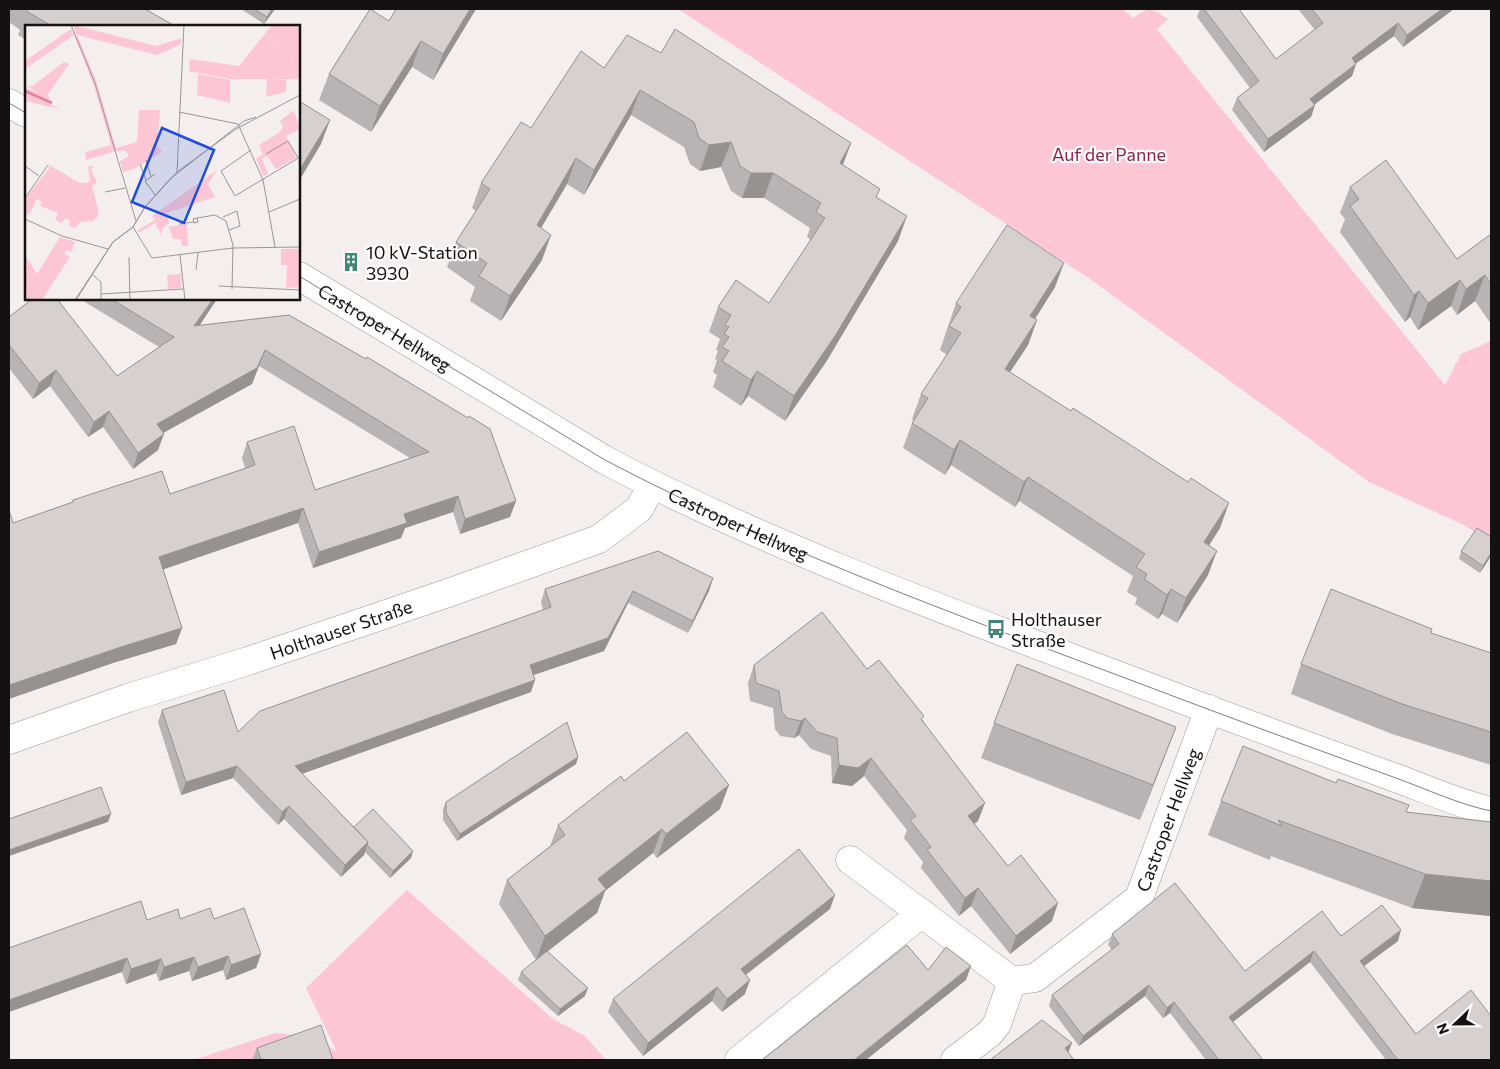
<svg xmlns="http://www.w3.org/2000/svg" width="1500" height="1069" font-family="Commissioner,sans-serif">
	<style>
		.green { fill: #fdc6d4 }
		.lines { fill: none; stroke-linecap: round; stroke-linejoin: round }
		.minor-casing { stroke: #9e9899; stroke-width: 29 }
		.major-casing { stroke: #9e9899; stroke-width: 29 }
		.minor { stroke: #fff; stroke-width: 28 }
		.major { stroke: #fff; stroke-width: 28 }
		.tram { stroke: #807c7d; stroke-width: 1 }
		.wall { fill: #b8b3b4 }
		.shaded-wall { fill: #969292 }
		.building { fill: #d6d0d1; stroke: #969292 }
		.labels { text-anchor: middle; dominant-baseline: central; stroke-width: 4.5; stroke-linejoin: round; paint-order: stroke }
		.park-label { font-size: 18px; fill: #8e214c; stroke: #fffcfd }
		.poi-label { font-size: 18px; fill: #131111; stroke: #fffcfd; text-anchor: start }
		.street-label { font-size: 18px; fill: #131111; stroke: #fffcfd }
		.inset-river { fill: none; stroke: #e285a0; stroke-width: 2.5 }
		.inset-road { fill: none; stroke: #9a9696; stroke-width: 1 }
		.view { fill: #1d4ed8; fill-opacity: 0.15; stroke: #1d4ed8; stroke-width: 2.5 }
		.inset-edge { fill: none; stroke: #131111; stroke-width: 2.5 }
	</style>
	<rect width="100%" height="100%" fill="#f4eeef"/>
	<g class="green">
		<path d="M678 9H1123L1133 18C1152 5 1150 8 1168 19L1157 29 1445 385 1461 354 1491 341V542L1464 525 1369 482 1090 279Z"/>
		<path d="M407 890 553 1019 585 1036 606 1060H193L275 1033 315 1037 337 1052 306 988Z"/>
	</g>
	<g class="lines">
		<g class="minor-casing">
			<g id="minor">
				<path id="s1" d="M9 740 128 698 248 661 448 593 599 539 639 509 652 485"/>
				<path id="s2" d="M850 860 1012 981 1035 978 1139 898 1209 709"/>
				<path d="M739 1060 922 913"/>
				<path d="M955 1060 990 1033 997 1024 1012 981"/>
			</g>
		</g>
		<g class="major-casing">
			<g id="major">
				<path d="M9 103 26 113"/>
				<path id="s3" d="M299 276 605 460C791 558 997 629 1194 704 1261 729 1329 754 1396 778 1426 789 1461 805 1491 811"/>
			</g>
		</g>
		<use href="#minor" class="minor"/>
		<use href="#major" class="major"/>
		<g class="tram">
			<path d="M9 103 26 113"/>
			<path d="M299 276 605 460C791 558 997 629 1194 704 1261 729 1329 754 1396 778 1426 789 1461 805 1491 811"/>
		</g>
	</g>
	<g class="wall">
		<path d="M9 9H145L175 26H26V40L18 35 20 30 9 22Z"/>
		<path d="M241 9H275L264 24Z"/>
		<path d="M396 9H476L433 80 412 67 371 132 319 100 329 74 389 21Z"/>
		<path d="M1200 9H1239L1276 59 1315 30 1298 9H1454L1403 47 1394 36 1356 63 1352 76 1315 104 1311 117 1264 152 1232 110 1237 98 1250 88 1197 17Z"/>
		<path d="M661 53 851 143 843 165 877 198 898 241 826 362 785 421 748 396 741 406 713 387 717 375 713 372 717 360 715 359 718 351 716 350 720 339 709 332 718 307 769 303 811 240 807 237 810 228 764 198H742L731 191 721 167 700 171 690 164 684 147 631 115 584 195 567 184 541 228 542 260 501 321 470 301 475 287 447 267 456 242 476 211 472 208 481 183 531 128 604 68Z"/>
		<path d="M1350 187 1457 259 1491 234V324L1475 301 1457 315 1451 306 1418 330 1410 317 1405 322 1340 232 1345 219 1340 213Z"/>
		<path d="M1055 287 1035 319 1037 320 1028 345 1010 372 1220 528 1209 546 1208 575 1177 623 1162 614 1158 619 1135 604 1137 598 1127 592 1133 576 1019 501 1015 507 951 465 945 475 903 448 912 423 914 420 912 419 921 394 947 355 940 350 956 303Z"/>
		<path d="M80 299H217L200 325 289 315 510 517 460 534 453 512 405 528 401 538 313 568 298 523 163 569 182 628 176 644 116 662 13 523 72 502 73 500 170 494 245 468 242 458 247 442 315 490 410 458 259 366 252 384 163 433 158 450 133 469 103 427 88 437 50 386 33 399 9 368V317L117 376 159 347Z"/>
		<path d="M1461 551 1491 556 1480 573 1459 559Z"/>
		<path d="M713 578 709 591 688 633 628 603 604 651 533 675 531 692 302 774 354 827 411 858 390 878 365 852 364 855 341 877 284 819 278 825 233 778 181 795 158 722 162 710 238 732 543 610 541 602 545 589Z"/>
		<path d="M1431 633 1491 653V765L1475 760 1392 734 1291 694 1301 664Z"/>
		<path d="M754 665 867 669 923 720 978 821 974 824 1052 921 1010 954 971 906 959 916 921 868 923 862 904 838 907 830 864 776 852 786 832 783 831 756 811 749 799 735 794 738 780 736 775 729 773 708 750 701 748 683Z"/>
		<path d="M994 723 1176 727 1140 820 981 758Z"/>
		<path d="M578 757 576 764 457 841 443 820V809L446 802Z"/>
		<path d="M624 781 720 809 657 858 653 853 605 891 597 913 547 952 585 996 558 1016 518 980 521 972 536 960 499 904 507 880 550 846 558 825Z"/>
		<path d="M1221 801 1406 812 1491 822V921H1490V916L1412 908 1271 856 1270 860 1208 835Z"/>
		<path d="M141 901 147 920 214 919 261 954 256 968 226 980 223 970 192 981 189 971 159 981 156 973 126 984 122 972Z"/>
		<path d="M830 909 746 975 745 994 722 1012 712 1001 643 1056 608 1012 613 999Z"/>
		<path d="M1112 934 1245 971 1341 936 1398 941 1364 966 1416 1034 1491 1060H1386L1310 962 1233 1022 1263 1060H1206L1170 1013 1163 1018 1145 996 1079 1046 1049 1006 1052 995 1112 950 1108 945Z"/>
		<path d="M257 1048 333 1060H252Z"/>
	</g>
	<g class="shaded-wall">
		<path d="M272 9H275L264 24 267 17Z"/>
		<path d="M470 9H476L433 80 443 54Z"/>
		<path d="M1442 9H1454L1403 47 1407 35Z"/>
		<path d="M1398 23 1394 36 1347 70 1352 58Z"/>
		<path d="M421 41 412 67 371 132 380 106Z"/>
		<path d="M1356 64 1352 76 1306 111 1310 99Z"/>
		<path d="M640 90 631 115 584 195 594 170Z"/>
		<path d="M1315 105 1311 117 1264 152 1268 139Z"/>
		<path d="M330 120 321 144 299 181V171Z"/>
		<path d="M731 142 721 167 700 171 709 145Z"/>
		<path d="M851 143 841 169 840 163Z"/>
		<path d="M576 158 567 184 528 250 537 225Z"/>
		<path d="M751 173H773L764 198H742Z"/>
		<path d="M907 216 898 241 826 362 785 421 794 396Z"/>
		<path d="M551 235 542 260 501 321 510 296Z"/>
		<path d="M1064 263 1055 287 1021 341 1030 316Z"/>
		<path d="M1485 275 1475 301 1457 315 1466 289Z"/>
		<path d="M1460 280 1451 306 1418 330 1428 303Z"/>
		<path d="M1419 291 1410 317 1405 322 1414 295Z"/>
		<path d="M213 299H217L189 341 194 326Z"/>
		<path d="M1037 320 1028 345 996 393 1005 369Z"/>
		<path d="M265 350 252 384 152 439 157 424Z"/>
		<path d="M56 370 50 386 33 399 39 383Z"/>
		<path d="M757 371 748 396 741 406 751 380Z"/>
		<path d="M109 411 103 427 88 437 94 422Z"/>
		<path d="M164 434 158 450 133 469 138 453Z"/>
		<path d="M960 440 951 465 945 475 954 450Z"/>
		<path d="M1028 477 1019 501 1015 507 1024 482Z"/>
		<path d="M458 496 453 512 405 528 401 538 313 568 319 552 404 514Z"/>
		<path d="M516 501 510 517 460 534 465 519Z"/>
		<path d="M1229 503 1220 528 1194 567 1204 542Z"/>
		<path d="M303 508 298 523 153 573 159 557Z"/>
		<path d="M1217 551 1208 575 1177 623 1186 598Z"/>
		<path d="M1491 553V556L1480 573 1483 566Z"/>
		<path d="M713 578 709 591 688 633 693 621Z"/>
		<path d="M1171 589 1162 614 1158 619 1167 595Z"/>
		<path d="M633 591 628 603 604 651 525 678 530 665Z"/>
		<path d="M182 628 176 644 116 662 9 699V685L121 647Z"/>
		<path d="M535 680 531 692 290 778 295 766Z"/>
		<path d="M805 718 799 735 794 738 801 721Z"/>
		<path d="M1176 727 1163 761 1140 820 1153 785Z"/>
		<path d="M578 757 576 764 457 841 460 834Z"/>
		<path d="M871 758 864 776 852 786 832 783 839 765Z"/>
		<path d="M237 766 233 778 181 795 186 782Z"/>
		<path d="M729 785 720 809 657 858 666 834Z"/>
		<path d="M985 803 978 821 962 833 968 816Z"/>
		<path d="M289 806 284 819 278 825 282 812Z"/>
		<path d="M111 814 108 822 9 856V850Z"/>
		<path d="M662 829 653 853 605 891 597 913 536 960 545 936 598 879Z"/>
		<path d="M368 842 364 855 341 877 345 865Z"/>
		<path d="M413 851 411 858 390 878 393 871Z"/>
		<path d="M1425 874 1491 881V912L1490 916 1412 908Z"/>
		<path d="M978 888 971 906 959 916 965 898Z"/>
		<path d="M835 895 830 909 736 982 741 969Z"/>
		<path d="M1058 903 1052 921 1010 954 1016 936Z"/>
		<path d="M1401 930 1398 941 1356 972 1360 961Z"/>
		<path d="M1314 951 1310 962 1225 1028 1229 1017Z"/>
		<path d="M261 954 256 968 226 980 231 965Z"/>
		<path d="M228 956 223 970 192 981 198 967Z"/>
		<path d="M194 957 189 971 159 981 164 967Z"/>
		<path d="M127 958 122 972 9 1012V1000Z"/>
		<path d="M161 959 156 973 126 984 131 969Z"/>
		<path d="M971 966 966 980 866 1060H854Z"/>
		<path d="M750 980 745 994 722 1012 727 999Z"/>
		<path d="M1149 985 1145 996 1079 1046 1083 1036Z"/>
		<path d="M717 987 712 1001 643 1056 648 1043Z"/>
		<path d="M588 988 585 996 558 1016 560 1009Z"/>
		<path d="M1174 1002 1170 1013 1163 1018 1167 1008Z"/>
		<path d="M1072 1043 1067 1056 1065 1048Z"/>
	</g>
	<g class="building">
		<path d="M28 9H145L175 26H52L26 11Z"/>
		<path d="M254 9H272L267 17Z"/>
		<path d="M370 9 389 21 396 9H470L443 54 421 41 380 106 329 74Z"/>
		<path d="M1204 9H1239L1276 59 1323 23 1312 9H1442L1407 35 1398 23 1352 58 1356 64 1310 99 1315 105 1268 139 1237 98 1259 81Z"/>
		<path d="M675 29 851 143 840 163 880 189 876 197 907 216 835 336 794 396 757 371 751 380 722 361 729 351 722 347 729 337 724 334 729 327 725 325 731 315 718 307 736 280 769 303 825 218 816 212 821 203 773 173H751L740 166 731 142 709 145 699 138 694 122 640 90 594 170 576 158 537 225 551 235 510 296 479 276 487 263 456 242 490 189 481 183 521 122 531 128 581 51 604 68 627 35 661 53Z"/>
		<path d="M299 101 330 120 299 171Z"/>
		<path d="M1386 160 1457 259 1491 234V284L1485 275 1466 289 1460 280 1428 303 1419 291 1414 295 1350 206 1359 199 1350 187Z"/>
		<path d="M1007 225 1064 263 1030 316 1037 320 1005 369 1071 411 1073 408 1188 482 1191 478 1229 503 1204 542 1217 551 1186 598 1171 589 1167 595 1144 579 1147 574 1136 567 1145 554 1028 477 1024 482 960 440 954 450 912 423 928 398 921 394 961 333 949 326 961 307 956 303Z"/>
		<path d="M32 299H57L117 376 174 337 111 299H213L194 326 289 315 366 359 367 357 468 418 469 416 490 429 516 501 465 519 458 496 404 514 407 523 319 552 303 508 159 557 182 628 121 647 9 685V510L13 523 73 502V500L162 471 170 494 255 465 247 442 294 426 315 490 429 452 265 350 257 368 157 424 164 434 138 453 109 411 94 422 56 370 39 383 9 345V317Z"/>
		<path d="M1477 528 1491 537V553L1483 566 1461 551Z"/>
		<path d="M658 551 713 578 693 621 633 591 608 638 530 665 535 680 295 766 368 842 345 865 289 806 282 812 237 766 186 782 162 710 224 690 238 732 260 711 551 607 545 589Z"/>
		<path d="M1331 589 1432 629 1431 633 1491 653V732L1402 704 1301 664Z"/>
		<path d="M822 612 867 669 879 660 924 716 921 719 985 803 968 816 1008 866 1021 855 1058 903 1016 936 978 888 965 898 927 850 931 847 910 820 916 816 871 758 858 768 839 765 837 738 817 732 805 718 801 721 787 718 782 712 779 691 756 683 754 665Z"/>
		<path d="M1017 664 1176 727 1153 785 994 723Z"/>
		<path d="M567 722 578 757 460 834 446 813V802Z"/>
		<path d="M687 732 729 785 666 834 662 829 598 879 606 889 545 936 507 880 565 835 558 825 621 776 624 781Z"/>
		<path d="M1243 746 1336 783 1338 779 1409 805 1406 812 1491 822V881L1425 874 1278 820 1282 826 1221 801Z"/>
		<path d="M101 787 111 814 9 850V819Z"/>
		<path d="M373 809 413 851 393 871 367 845 368 842 354 827Z"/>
		<path d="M799 849 835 895 741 969 750 980 727 999 717 987 648 1043 613 999Z"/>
		<path d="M1175 883 1245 971 1322 911 1341 936 1382 905 1401 930 1360 961 1416 1034 1471 990 1491 1016V1060H1398L1314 951 1229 1017 1263 1060H1219L1174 1002 1167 1008 1149 985 1083 1036 1052 995 1119 944 1112 934Z"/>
		<path d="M141 901 147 920 178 909 180 919 210 908 214 919 244 908 261 954 231 965 228 956 198 967 194 957 164 967 161 959 131 969 127 958 9 1000V948Z"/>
		<path d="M907 945 928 970 946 947 971 966 854 1060H762Z"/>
		<path d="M547 951 588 988 560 1009 521 972Z"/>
		<path d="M1042 1020 1072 1043 1065 1048 1074 1060H990Z"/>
		<path d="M321 1025 333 1060H261L257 1048Z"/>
	</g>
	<defs>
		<g id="building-bare" transform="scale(1.5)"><path d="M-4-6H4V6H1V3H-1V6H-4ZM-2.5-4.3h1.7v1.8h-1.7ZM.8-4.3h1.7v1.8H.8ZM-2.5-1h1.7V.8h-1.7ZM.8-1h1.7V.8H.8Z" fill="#41867b" stroke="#fffcfd" stroke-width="2.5" paint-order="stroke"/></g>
		<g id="bus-bare" transform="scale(1.5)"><path d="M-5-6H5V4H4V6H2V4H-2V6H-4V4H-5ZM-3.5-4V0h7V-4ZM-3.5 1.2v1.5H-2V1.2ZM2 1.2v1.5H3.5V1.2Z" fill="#41867b" stroke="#fffcfd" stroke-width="2.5" paint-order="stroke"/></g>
	</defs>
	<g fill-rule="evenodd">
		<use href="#building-bare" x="351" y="262"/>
		<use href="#bus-bare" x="996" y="629"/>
	</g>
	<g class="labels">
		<g class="park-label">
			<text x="1109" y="154">Auf der Panne</text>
		</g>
		<g class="poi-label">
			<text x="366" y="252">10 kV-Station<tspan x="366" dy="21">3930</tspan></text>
			<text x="1011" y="619">Holthauser<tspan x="1011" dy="21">Straße</tspan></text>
		</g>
		<g class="street-label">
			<text stroke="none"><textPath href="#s3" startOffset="100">Castroper Hellweg</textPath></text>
			<text stroke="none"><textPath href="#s3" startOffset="505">Castroper Hellweg</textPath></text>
			<text stroke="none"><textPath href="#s1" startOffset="350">Holthauser Straße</textPath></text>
			<text stroke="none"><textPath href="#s2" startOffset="440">Castroper Hellweg</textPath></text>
		</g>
	</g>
	<g transform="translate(25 25)">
		<rect width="275" height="275" fill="#f4eeef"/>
		<path d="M49 10 53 12 71 55 91 123 112 117 114 85H135L132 120 137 127 109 144 98 147 95 136 104 131 100 125 88 127 69 61ZM259 15 262 20H269L268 54H205L164 46 165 34 214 41 226 26ZM39 37 44 39 24 68 6 62ZM0 63 18 69 24 77 0 73ZM269 85 275 104 261 111 271 133 251 144 242 131 237 134 243 149 238 151 231 133 238 130 234 120 255 107 258 102 255 96ZM24 140 55 158 65 157 63 142 69 141 66 144 72 158 67 160 74 189 68 196 55 197 50 203 44 201 45 196 40 193 37 198 30 195 33 188 15 181 17 177 12 174 4 190 0 188 1 172 24 144ZM192 145 183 159 190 172 142 188 144 198 137 204 136 210 130 198 114 208 113 205 130 195 127 191ZM162 198 163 221H157L156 214H148L144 202ZM35 212 50 217 46 227 42 225 39 228 45 232 17 275H0V230L12 249ZM256 224H275V262L261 263 262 240H256ZM156 249V263L143 264 142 250Z" fill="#fdc6d4"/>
		<path d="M48 0 131 21 156 13V19L132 30 52 10ZM247 0H275V53L268 54 269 20H262L258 15 226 26ZM46 4 49 10 0 44V36ZM0 60 22 67 27 80 35 84 0 76V73L24 77 18 70Z" fill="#fdc6d4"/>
		<path d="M173 49 205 55V78L172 70ZM242 54 261 55V67L241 72ZM86 120 88 127 61 135 60 127Z" fill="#fdc6d4"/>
		<path class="inset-river" d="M0 66 27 78"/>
		<path class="inset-road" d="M46 0 70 58 111 196M154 87 213 99 238 155 250 222M226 125 196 146 210 171 275 132M241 129 263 116 273 133M121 135 126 152M115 139 121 155M0 141 14 151M152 147 159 0M130 149 120 156 130 170M80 167 100 163M0 173 23 140M244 187 275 174M198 192 212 186 215 201 204 205M172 193 173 197 169 198 168 194 172 193 190 190 201 196 208 220 207 264M0 194 37 211 83 224M154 199 169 197M108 202 127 233 208 223 275 222M155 230 160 275M104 232 105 275M171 245 173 228M68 250 76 257V275M194 261 275 265M76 269 158 264M50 275 88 217 108 202 120 182 145 154 219 96 231 92M51 275 88 217 108 202 120 182 152 147 211 104 275 70"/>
		<path class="view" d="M137 103 189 125 159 198 107 177Z"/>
		<rect width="275" height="275" class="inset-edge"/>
	</g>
	<rect width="1500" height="1069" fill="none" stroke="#131111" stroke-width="20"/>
	<g transform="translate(1455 1024) rotate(248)" stroke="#fffcfd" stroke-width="4" paint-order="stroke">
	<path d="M0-4L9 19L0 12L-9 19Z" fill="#131111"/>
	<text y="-8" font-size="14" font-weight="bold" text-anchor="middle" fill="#131111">N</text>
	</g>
</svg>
